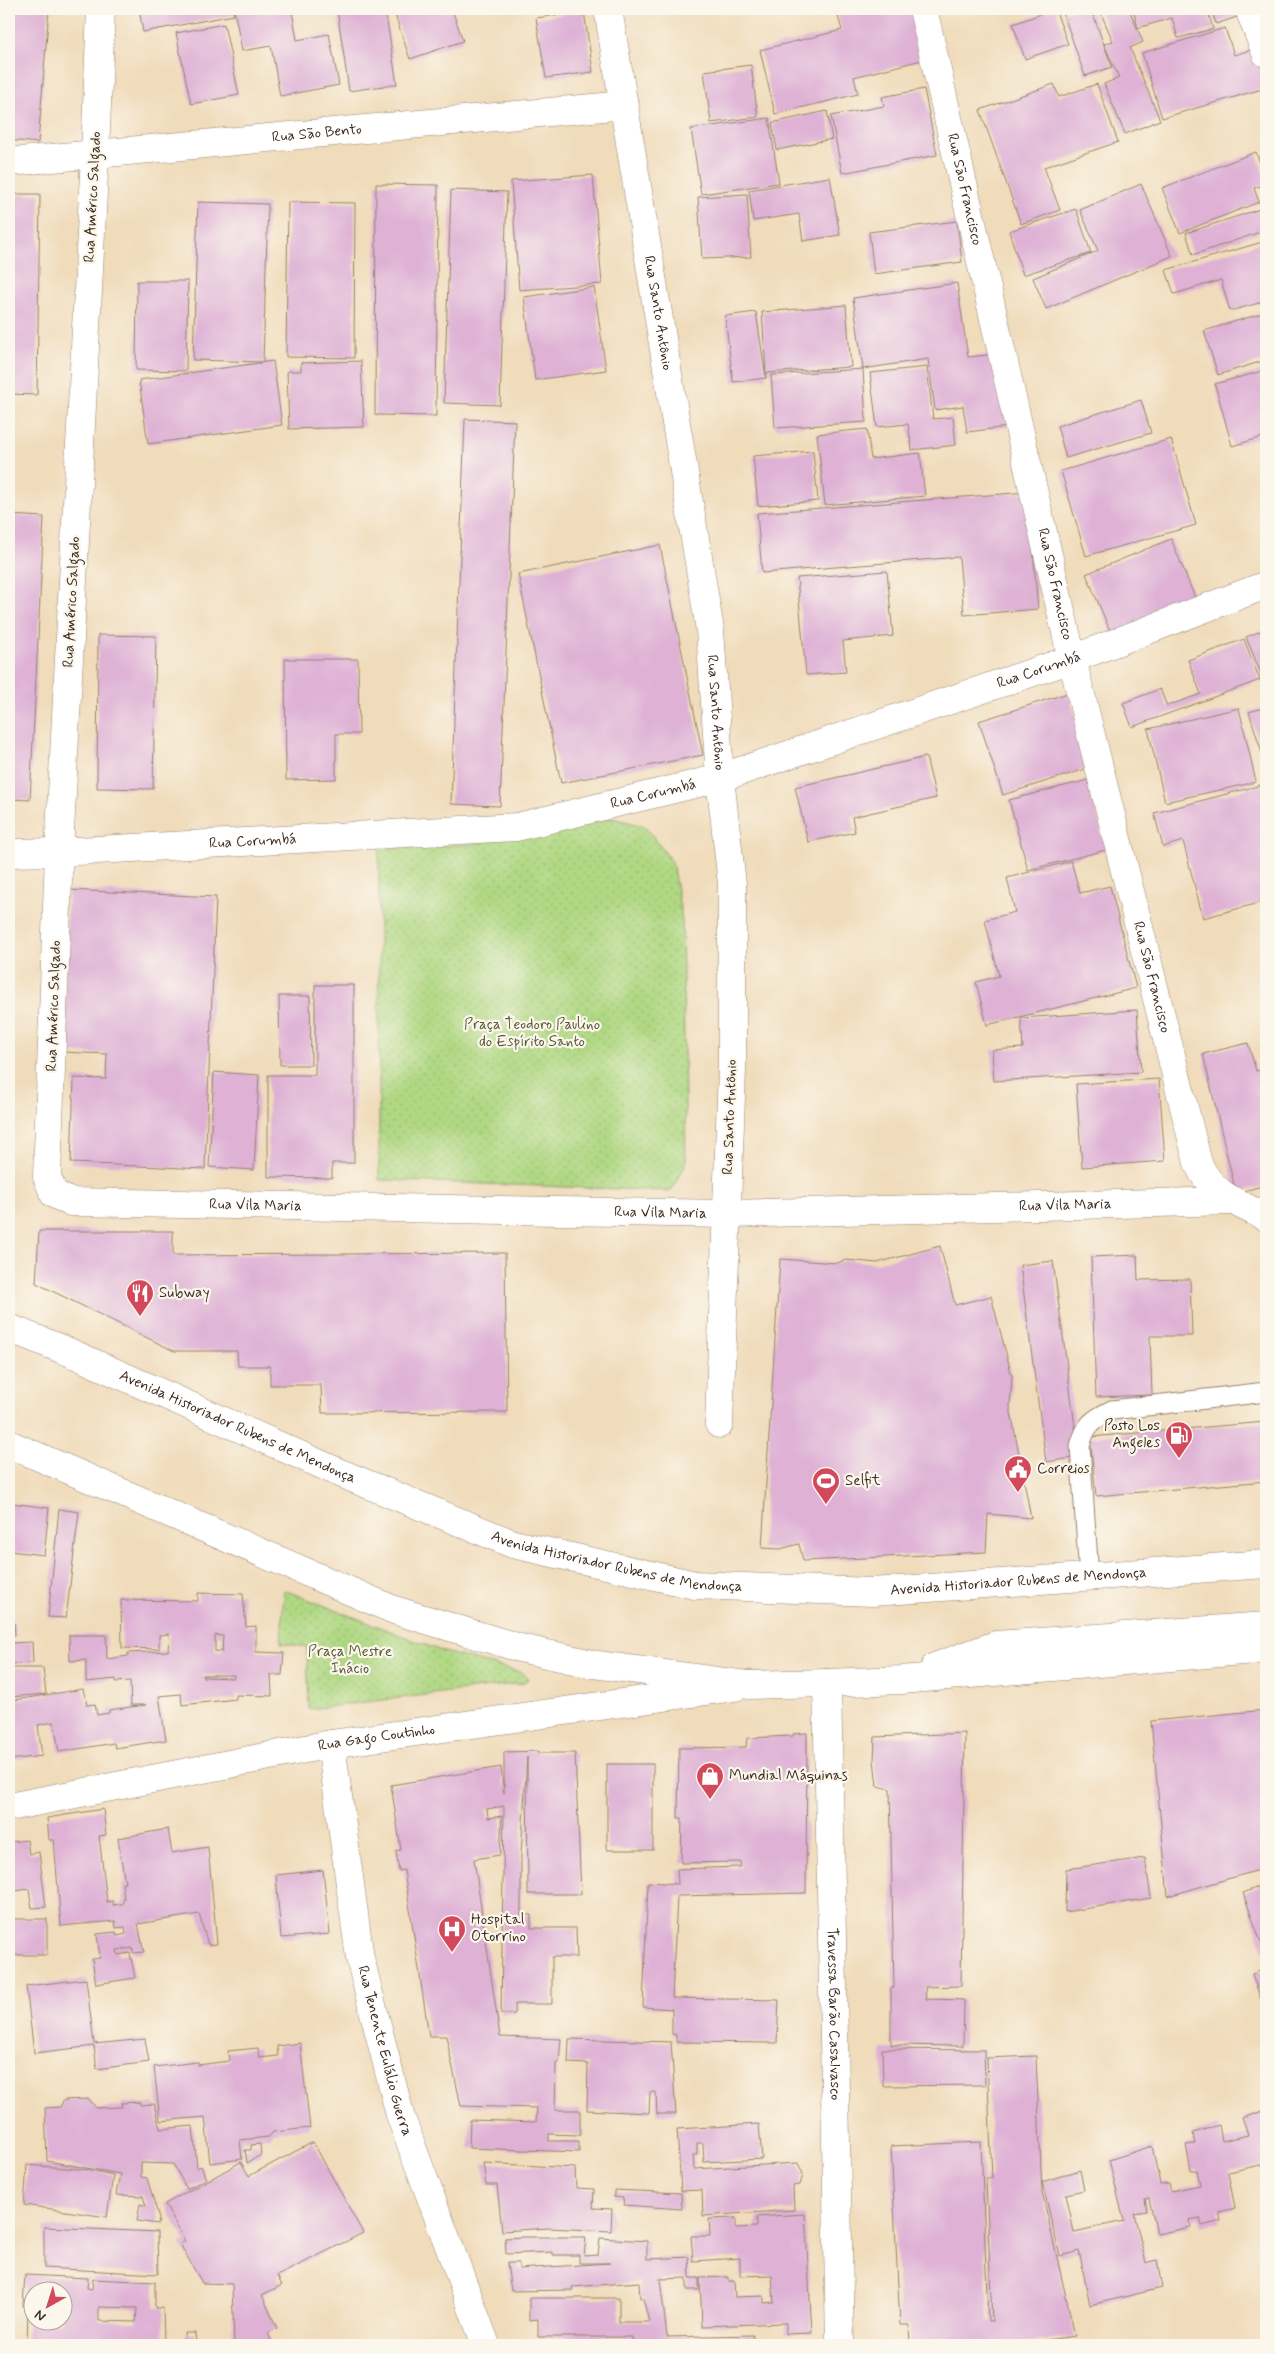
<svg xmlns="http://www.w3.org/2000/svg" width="1275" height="2354" font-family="Mynerve,sans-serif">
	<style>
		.park { fill: url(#park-dots); stroke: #768150 }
		.building { fill: #deb1d5; fill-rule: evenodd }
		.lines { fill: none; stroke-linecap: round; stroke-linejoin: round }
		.lane-casing { stroke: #96836c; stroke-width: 21 }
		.street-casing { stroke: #96836c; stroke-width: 29 }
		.secondary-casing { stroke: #96836c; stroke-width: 29 }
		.primary-casing { stroke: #96836c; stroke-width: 29 }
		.lane { stroke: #fff; stroke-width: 19 }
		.street { stroke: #fff; stroke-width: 28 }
		.secondary { stroke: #fff; stroke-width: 28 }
		.primary { stroke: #fff; stroke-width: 28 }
		.labels { text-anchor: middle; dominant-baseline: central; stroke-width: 4.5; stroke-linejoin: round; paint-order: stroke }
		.street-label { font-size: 15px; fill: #3b2a1e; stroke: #fbf7ec }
		.park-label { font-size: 15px; fill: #585637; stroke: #fbf7ec }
		.poi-label { font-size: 15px; fill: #3b2a1e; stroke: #fbf7ec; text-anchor: start }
	</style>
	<defs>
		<pattern id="park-dots" width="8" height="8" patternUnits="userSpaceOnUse" patternTransform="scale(1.25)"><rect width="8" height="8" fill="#b0d883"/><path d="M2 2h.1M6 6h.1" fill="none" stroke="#98ba71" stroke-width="1.8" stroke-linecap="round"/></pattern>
	</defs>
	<rect width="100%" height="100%" fill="#fbf7ec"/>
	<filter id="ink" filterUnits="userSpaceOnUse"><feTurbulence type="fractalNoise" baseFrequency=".02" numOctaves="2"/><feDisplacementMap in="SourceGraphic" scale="10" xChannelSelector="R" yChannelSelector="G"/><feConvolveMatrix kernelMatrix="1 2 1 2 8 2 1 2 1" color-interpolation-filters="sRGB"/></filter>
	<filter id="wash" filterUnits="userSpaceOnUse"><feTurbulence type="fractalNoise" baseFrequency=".0096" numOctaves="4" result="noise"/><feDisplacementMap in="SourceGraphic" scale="20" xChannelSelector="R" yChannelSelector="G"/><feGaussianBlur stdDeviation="1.12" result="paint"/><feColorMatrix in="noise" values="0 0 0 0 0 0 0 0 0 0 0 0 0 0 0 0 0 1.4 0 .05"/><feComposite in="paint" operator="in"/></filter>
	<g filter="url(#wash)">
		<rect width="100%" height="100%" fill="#f0dcbb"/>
		<g class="park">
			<path d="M603 816 645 826 672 862 682 920 686 1164 671 1191 379 1180V849L471 844Z"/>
			<path d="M284 1590 444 1652 523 1673 528 1679 523 1683 309 1709 307 1647 281 1643Z"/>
		</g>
		<g id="blocks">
			<g class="building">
				<path d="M9 9H49L38 143 9 140Z"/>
				<path d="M139 9H232L234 15 143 32Z"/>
				<path d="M234 9H301L292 11 297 40 329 34 339 85 280 96 271 46 242 51Z"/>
				<path d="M337 9H385L397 84 349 91Z"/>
				<path d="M393 9H452L463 41 410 59Z"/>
				<path d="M836 9H917L930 58 854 77 858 94 775 114 760 50 842 30Z"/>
				<path d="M1055 9 1068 44 1025 59 1013 24Z"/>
				<path d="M1077 9H1091L1112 67 1085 76 1063 13Z"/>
				<path d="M1099 9H1129L1143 42 1130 48 1160 120 1125 134 1104 84 1119 78 1104 44 1113 41Z"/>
				<path d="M1133 9H1207L1213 29 1178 38 1172 18 1138 28Z"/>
				<path d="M1211 9H1234L1237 17 1216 24Z"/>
				<path d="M584 11 593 72 546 78 536 18Z"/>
				<path d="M224 24 239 95 191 104 176 33Z"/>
				<path d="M1225 28 1234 55 1257 48 1266 78V88L1162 118 1142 53Z"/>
				<path d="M751 65 758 117 711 123 704 71Z"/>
				<path d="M1054 84 1059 97 1097 84 1118 142 1044 167 1060 210 1021 224 980 110Z"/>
				<path d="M924 89 937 155 842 173 831 116 884 106 882 97Z"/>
				<path d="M827 111 832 139 777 150 772 123Z"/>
				<path d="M769 118 779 183 701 194 691 129Z"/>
				<path d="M1256 152 1266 180V184L1254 188 1259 202 1180 233 1162 188Z"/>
				<path d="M593 175 602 284 519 290 511 181Z"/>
				<path d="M830 177 840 235 803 241 799 214 753 221 749 190Z"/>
				<path d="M376 184 438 185 436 416 375 415Z"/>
				<path d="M1141 184 1172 256 1046 309 1033 278 1098 251 1080 210Z"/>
				<path d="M451 190 507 192 500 405 444 403Z"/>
				<path d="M9 194H40L37 395 9 394Z"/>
				<path d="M747 194 751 257 702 259 698 197Z"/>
				<path d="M198 202 268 204 263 362 193 360Z"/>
				<path d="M288 202 355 203 354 358 286 357Z"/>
				<path d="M1266 207V230L1193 255 1186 233Z"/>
				<path d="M1076 209 1091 253 1023 275 1009 231Z"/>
				<path d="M957 221 962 262 874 274 869 232Z"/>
				<path d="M1266 241V301L1230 311 1221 280 1174 294 1166 270Z"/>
				<path d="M137 281H188L186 371 136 370Z"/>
				<path d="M957 283 968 357 997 354 1008 427 967 432 963 406 935 410 928 359 863 369 853 298Z"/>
				<path d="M594 287 606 370 535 380 524 297Z"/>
				<path d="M846 305 851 367 766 373 762 312Z"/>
				<path d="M756 312 766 378 733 382 725 316Z"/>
				<path d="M1266 312V360L1218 375 1204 331Z"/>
				<path d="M273 361 282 425 148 444 139 380Z"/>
				<path d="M361 361 364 427 289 429 287 371H301V363Z"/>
				<path d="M927 367 933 419 953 417 956 445 912 450 908 424 877 427 870 373Z"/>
				<path d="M863 369 866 422 775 428 771 375Z"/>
				<path d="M1266 370V436L1232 446 1215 384Z"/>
				<path d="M1141 400 1151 433 1066 458 1057 426Z"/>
				<path d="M465 419 515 421 500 806 451 804Z"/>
				<path d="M867 429 871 459 920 453 925 496 825 505 817 434Z"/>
				<path d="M1171 439 1196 525 1086 556 1061 471Z"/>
				<path d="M813 451 818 501 758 506 753 456Z"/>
				<path d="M1028 492 1038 609 964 615 959 557 762 573 757 513Z"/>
				<path d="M9 515 44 517 30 800 9 799Z"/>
				<path d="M1171 539 1198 605 1114 640 1086 574Z"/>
				<path d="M660 545 703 755 561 783 518 574Z"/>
				<path d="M887 571 893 636 843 641 846 672 806 675 797 578Z"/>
				<path d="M1266 629V686L1246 637Z"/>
				<path d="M98 635 156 636 153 789 97 788Z"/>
				<path d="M1244 639 1260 680 1132 727 1123 703 1160 689 1167 706 1201 694 1188 660Z"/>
				<path d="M285 659H358L359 734H336V779L286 780Z"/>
				<path d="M1068 693 1092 767 1003 795 979 721Z"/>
				<path d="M1266 707V755L1263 756 1249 712Z"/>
				<path d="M1239 708 1256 782 1165 802 1148 729Z"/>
				<path d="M926 757 936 798 852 817 855 832 808 842 795 787Z"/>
				<path d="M1088 780 1106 850 1028 870 1009 800Z"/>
				<path d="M1265 784 1266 901 1203 918 1183 841 1163 847 1154 813Z"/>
				<path d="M1071 861 1080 893 1110 886 1136 988 987 1025 976 982 999 976 985 920 1015 912 1007 878Z"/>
				<path d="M68 890 216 897 205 1169 71 1163 74 1078 106 1079 107 1054 62 1052Z"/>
				<path d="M315 985H354V1163H332V1178L268 1177V1075H315Z"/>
				<path d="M279 996H310L311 1065H280Z"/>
				<path d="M1137 1010 1141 1072 994 1081 992 1050 1023 1048 1021 1018Z"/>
				<path d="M1248 1043 1256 1071 1266 1068V1185L1236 1193 1203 1054Z"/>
				<path d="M214 1072 259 1075 254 1170 209 1167Z"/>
				<path d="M1159 1079 1165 1161 1082 1167 1076 1084Z"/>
				<path d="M39 1231H173V1255L505 1253 507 1412 322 1413 321 1385H270V1366H238L237 1351H174L36 1283Z"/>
				<path d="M940 1246 955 1305 991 1296 1012 1376 1010 1407 1031 1518 988 1514 986 1552 803 1561 799 1544 780 1549 762 1548 780 1259 837 1263 846 1260 877 1263Z"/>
				<path d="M1137 1255 1138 1280 1190 1279 1192 1336H1150L1152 1395 1096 1397 1091 1257Z"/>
				<path d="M1053 1261 1079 1457 1046 1462 1020 1265Z"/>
				<path d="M1266 1422V1481L1096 1496 1090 1437Z"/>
				<path d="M11 1503 49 1508 44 1555 9 1551Z"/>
				<path d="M59 1509 79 1512 66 1618 48 1617Z"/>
				<path d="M198 1593 243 1594 246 1627 256 1626V1652L284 1653 282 1675H271L272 1696 236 1695V1699L182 1705 181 1694 159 1696 166 1740 115 1748 114 1743 59 1752 54 1722 38 1725 42 1756 9 1760V1701L83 1689 87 1705 95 1704 97 1715 109 1713V1710L146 1705H131L130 1681 116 1682V1679L86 1682V1660L70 1661 69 1635H106L107 1659 128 1656V1653L168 1651 169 1634 159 1635V1649L122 1648 121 1600 198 1601ZM215 1635 223 1636 222 1652 215 1651ZM203 1675H234V1678L203 1677Z"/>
				<path d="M9 1622H14L15 1635H9Z"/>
				<path d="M32 1642 33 1663 9 1664V1643Z"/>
				<path d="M9 1668H43L46 1694 9 1697Z"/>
				<path d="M1266 1710V1868L1168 1896 1151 1721Z"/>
				<path d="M807 1733 806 1893 677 1896 672 1998 779 2000 777 2043 676 2042V2035L672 2034V2009L643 2007 648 1882 678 1884 677 1869 741 1867 740 1862 681 1863 682 1818H678L679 1748 746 1747 747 1738 793 1736V1734Z"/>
				<path d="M965 1733 961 1986 925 1987 926 1999 964 2000 963 2046 891 2045V1988H894L890 1789 877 1786 874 1760 875 1737Z"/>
				<path d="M537 1751V1753H575L581 1894H528L527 1757 521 1855V1915H531V1928H576L577 1957H552V2004H515V2014H501L504 1806 487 1809 488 1818 502 1816 500 1855 474 1859 500 2037 561 2039 559 2063H556L555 2110H580V2135L549 2134V2141H579V2152L469 2148 470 2120 536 2122 537 2108 461 2106 446 2036H429L404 1870 399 1871 396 1851 401 1850 391 1785 501 1767 504 1793V1752Z"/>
				<rect x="607" y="1764" width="46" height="86"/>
				<path d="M103 1809 106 1835 99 1836 107 1902 113 1901V1905L122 1904 124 1899 122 1883H125L118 1838 168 1829 172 1853 208 1847 217 1944 208 1945 199 1914 138 1924 144 1952 133 1953V1948L117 1950 118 1955 130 1953 135 1978 96 1984 92 1959 100 1958 97 1934 116 1932 117 1936 126 1934 125 1927 116 1928 115 1921 61 1926 54 1840H49L47 1818Z"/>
				<path d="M27 1840 29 1854 39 1852 46 1907 32 1908 29 1889 9 1892V1842Z"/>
				<path d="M1145 1858 1151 1898 1065 1912 1066 1869Z"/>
				<path d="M323 1870 330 1934 281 1938 276 1875Z"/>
				<path d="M1266 1884V1956L1243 1893Z"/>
				<rect x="12" y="1919" width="35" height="36"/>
				<path d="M1266 1969V2014L1252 1974Z"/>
				<path d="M86 1979 94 2044 145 2039 149 2062 97 2069 94 2046 34 2053 26 1986Z"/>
				<path d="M569 2039 671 2042 676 2114H657L656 2092H650L649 2113 587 2110 588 2064 568 2063Z"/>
				<path d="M300 2043 310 2128 273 2132 269 2137 240 2140 242 2159 210 2163 205 2117 160 2121 154 2067 198 2062V2065L229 2061 228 2051 258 2048 259 2058 278 2056 277 2046Z"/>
				<path d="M882 2049 984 2050 985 2085 883 2086Z"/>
				<path d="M1036 2056 1042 2192 1075 2336 1018 2344 910 2345 909 2325H900L891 2146 981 2142 988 2321H992L986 2178H992L987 2058Z"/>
				<path d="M89 2099 96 2108 122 2107 121 2103 140 2102V2105L154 2104 160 2129 193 2126 197 2168 201 2166 206 2179 187 2189 173 2164 141 2163V2177L147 2178 159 2218 158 2224 137 2221 140 2204 146 2206 143 2196 116 2195 120 2174 47 2161 45 2108 60 2107 64 2100Z"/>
				<path d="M1266 2110V2164L1228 2172 1235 2208 1219 2212 1221 2221 1202 2226 1200 2218 1189 2220 1191 2227 1157 2234 1149 2198 1145 2199 1147 2211 1134 2213 1146 2263 1157 2260 1162 2288 1090 2305 1079 2251 1060 2256 1042 2182 1080 2170 1084 2190 1066 2194 1074 2232 1124 2221 1109 2160 1152 2146 1160 2184 1169 2183 1171 2191 1200 2185 1197 2170 1191 2171 1186 2145 1195 2144 1193 2133 1219 2125 1222 2141 1248 2135 1242 2118Z"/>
				<path d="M759 2124 762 2159 704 2162 703 2143H697V2155H693L694 2169 798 2163 803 2174 800 2185 793 2186 794 2210 703 2216 702 2190 681 2191 677 2129Z"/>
				<path d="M313 2142 363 2233 277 2276 282 2285 262 2295 277 2328 268 2333 273 2345H234L232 2284 202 2283 180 2244 185 2241 165 2204 241 2162 249 2176Z"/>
				<path d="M260 2144 261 2155 247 2163 245 2150H251V2145Z"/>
				<path d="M483 2163 575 2168 576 2188 594 2189 593 2208 612 2209 611 2231 549 2228 502 2231 497 2185H486Z"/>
				<path d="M27 2165 91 2170 113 2175 107 2217 24 2205Z"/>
				<path d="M614 2190 681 2193 682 2209 624 2205 623 2198 614 2197Z"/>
				<path d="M805 2214 812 2333 786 2334V2323L702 2326 700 2278 728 2277V2281H734L735 2297 764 2296V2303L774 2302 772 2275 740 2276V2258L693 2261 691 2236H710L709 2219 736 2218V2228L757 2227V2217Z"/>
				<path d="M44 2227 157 2232 158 2274 44 2268Z"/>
				<path d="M523 2237H586L584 2256 598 2255 600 2238 647 2241V2259L689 2257 690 2278H699V2290H687V2278L660 2279 667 2337 753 2335V2345H633L632 2337H538V2319L529 2320V2298H619V2322H649L643 2298H640L639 2282 572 2287 573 2290 511 2291 507 2263H519V2269L610 2263H579V2255H553V2252L506 2254 505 2238Z"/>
				<path d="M25 2275 88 2278 87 2288 92 2289 93 2279 155 2282V2308H163L164 2345H27L28 2306H23ZM32 2292H62V2322H32ZM99 2307 137 2308 136 2322 99 2321Z"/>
				<path d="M185 2333H195L196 2345H186Z"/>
			</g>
		</g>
	</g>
	<g filter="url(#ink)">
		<use href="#blocks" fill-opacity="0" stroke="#96836c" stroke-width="1"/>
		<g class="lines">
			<g class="lane-casing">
				<path id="lane" d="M1089 1577 1080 1446C1086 1424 1092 1420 1112 1410L1266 1392"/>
			</g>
			<g class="street-casing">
				<g id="street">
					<path id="s1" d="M101 9 95 154 59 852 47 1177 54 1194 70 1202 727 1214 1233 1201"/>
					<path id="s2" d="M608 9 710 630 720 778 732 884V1069L719 1424"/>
					<path id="s3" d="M923 9 1072 659 1198 1163C1211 1194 1237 1203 1266 1217"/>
					<path d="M1249 9 1266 53"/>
					<path id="s4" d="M9 162 625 105"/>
					<path id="s5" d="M9 853 59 852 517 827 720 778 1072 659 1266 585"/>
					<path id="s6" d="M827 1683 840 2345"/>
					<path id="s7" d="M9 1807 331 1744 735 1687"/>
				</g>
			</g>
			<g class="secondary-casing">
				<g id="secondary">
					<path id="s8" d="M331 1744 360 1958 400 2115 486 2345"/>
				</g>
			</g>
			<g class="primary-casing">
				<g id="primary">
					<path id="s9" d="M9 1328 69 1352 340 1473 513 1544 695 1585 872 1592 1266 1564"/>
					<path d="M9 1444 394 1610 520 1648 592 1664 748 1685 827 1683 901 1680 1266 1649"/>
					<path d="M935 1667 996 1645 1266 1626"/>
				</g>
			</g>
			<use href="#lane" class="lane"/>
			<use href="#street" class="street"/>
			<use href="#secondary" class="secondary"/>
			<use href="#primary" class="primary"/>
		</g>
	</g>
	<defs>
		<g id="restaurant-pin" transform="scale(1.4375)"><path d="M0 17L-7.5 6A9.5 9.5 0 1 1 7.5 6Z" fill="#d1495b" stroke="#fbf7ec"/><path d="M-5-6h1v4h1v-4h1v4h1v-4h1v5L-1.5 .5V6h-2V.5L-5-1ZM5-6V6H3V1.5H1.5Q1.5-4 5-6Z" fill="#fff"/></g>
		<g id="fuel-pin" transform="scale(1.4375)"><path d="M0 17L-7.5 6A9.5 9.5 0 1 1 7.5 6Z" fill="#d1495b" stroke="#fbf7ec"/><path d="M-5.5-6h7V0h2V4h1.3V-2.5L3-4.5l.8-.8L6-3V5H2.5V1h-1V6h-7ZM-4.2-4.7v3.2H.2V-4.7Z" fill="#fff"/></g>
		<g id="civic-pin" transform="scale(1.4375)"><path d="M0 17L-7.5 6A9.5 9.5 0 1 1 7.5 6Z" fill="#d1495b" stroke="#fbf7ec"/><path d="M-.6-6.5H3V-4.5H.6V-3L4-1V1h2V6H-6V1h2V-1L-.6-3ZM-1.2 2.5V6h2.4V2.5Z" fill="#fff"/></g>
		<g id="stadium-pin" transform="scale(1.4375)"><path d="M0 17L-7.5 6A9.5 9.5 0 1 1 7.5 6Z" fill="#d1495b" stroke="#fbf7ec"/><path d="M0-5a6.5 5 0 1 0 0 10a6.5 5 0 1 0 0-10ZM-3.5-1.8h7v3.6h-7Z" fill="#fff"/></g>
		<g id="shop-pin" transform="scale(1.4375)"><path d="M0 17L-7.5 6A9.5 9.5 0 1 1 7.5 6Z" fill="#d1495b" stroke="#fbf7ec"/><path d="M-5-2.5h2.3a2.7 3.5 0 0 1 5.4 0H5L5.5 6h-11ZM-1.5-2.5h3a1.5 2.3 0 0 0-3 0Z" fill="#fff"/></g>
		<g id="hospital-pin" transform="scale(1.4375)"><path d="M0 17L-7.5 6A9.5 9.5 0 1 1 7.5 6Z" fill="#d1495b" stroke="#fbf7ec"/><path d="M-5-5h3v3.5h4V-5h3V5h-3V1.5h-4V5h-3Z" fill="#fff"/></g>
	</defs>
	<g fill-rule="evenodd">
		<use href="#restaurant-pin" x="140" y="1293"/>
		<use href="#fuel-pin" x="1179" y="1435"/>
		<use href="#civic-pin" x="1018" y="1469"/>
		<use href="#stadium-pin" x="826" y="1481"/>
		<use href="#shop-pin" x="710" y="1776"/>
		<use href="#hospital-pin" x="452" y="1929"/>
	</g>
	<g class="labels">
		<g class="street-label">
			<text stroke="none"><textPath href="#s4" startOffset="309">Rua São Bento</textPath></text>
			<text stroke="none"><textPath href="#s3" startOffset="185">Rua São Francisco</textPath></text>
			<text transform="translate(93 197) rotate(-87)">Rua Américo Salgado</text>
			<text stroke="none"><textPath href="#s2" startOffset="308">Rua Santo Antônio</textPath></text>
			<text stroke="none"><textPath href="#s3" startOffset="590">Rua São Francisco</textPath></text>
			<text transform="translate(72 602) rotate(-87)">Rua Américo Salgado</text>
			<text stroke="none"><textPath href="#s5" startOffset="1054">Rua Corumbá</textPath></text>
			<text stroke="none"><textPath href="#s2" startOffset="712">Rua Santo Antônio</textPath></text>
			<text stroke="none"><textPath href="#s5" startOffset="649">Rua Corumbá</textPath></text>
			<text stroke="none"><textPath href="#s5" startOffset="244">Rua Corumbá</textPath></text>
			<text stroke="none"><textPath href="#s3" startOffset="995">Rua São Francisco</textPath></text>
			<text transform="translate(54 1006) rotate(-88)">Rua Américo Salgado</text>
			<text transform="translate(730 1117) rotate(-88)">Rua Santo Antônio</text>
			<text stroke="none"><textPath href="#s1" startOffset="1391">Rua Vila Maria</textPath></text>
			<text stroke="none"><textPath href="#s1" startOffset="2201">Rua Vila Maria</textPath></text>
			<text stroke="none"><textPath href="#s1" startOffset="1796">Rua Vila Maria</textPath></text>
			<text stroke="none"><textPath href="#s9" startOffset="249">Avenida Historiador Rubens de Mendonça</textPath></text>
			<text stroke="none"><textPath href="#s9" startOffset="654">Avenida Historiador Rubens de Mendonça</textPath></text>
			<text stroke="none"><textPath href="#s9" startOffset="1059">Avenida Historiador Rubens de Mendonça</textPath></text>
			<text stroke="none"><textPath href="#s7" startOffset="374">Rua Gago Coutinho</textPath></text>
			<text stroke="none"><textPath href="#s6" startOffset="331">Travessa Barão Casalvasco</textPath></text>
			<text stroke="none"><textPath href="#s8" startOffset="312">Rua Tenente Eulálio Guerra</textPath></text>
		</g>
		<g class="park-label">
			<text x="532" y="1025">Praça Teodoro Paulino<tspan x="532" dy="17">do Espírito Santo</tspan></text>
			<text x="350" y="1652">Praça Mestre<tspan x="350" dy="17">Inácio</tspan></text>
		</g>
		<g class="poi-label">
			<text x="159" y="1293">Subway</text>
			<text x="1160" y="1426" text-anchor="end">Posto Los<tspan x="1160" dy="17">Angeles</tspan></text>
			<text x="1037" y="1469">Correios</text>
			<text x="845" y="1481">Selfit</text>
			<text x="729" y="1776">Mundial Máquinas</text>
			<text x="471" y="1920">Hospital<tspan x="471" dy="17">Otorrino</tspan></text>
		</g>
	</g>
	<rect width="1275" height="2354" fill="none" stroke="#fbf7ec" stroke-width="30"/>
	<g transform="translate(48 2306) rotate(219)"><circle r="24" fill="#fbf7ec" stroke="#aea59a"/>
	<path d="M0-4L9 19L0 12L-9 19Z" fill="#d1495b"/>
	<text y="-8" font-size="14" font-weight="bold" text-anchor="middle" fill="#3b2a1e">N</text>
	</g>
</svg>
